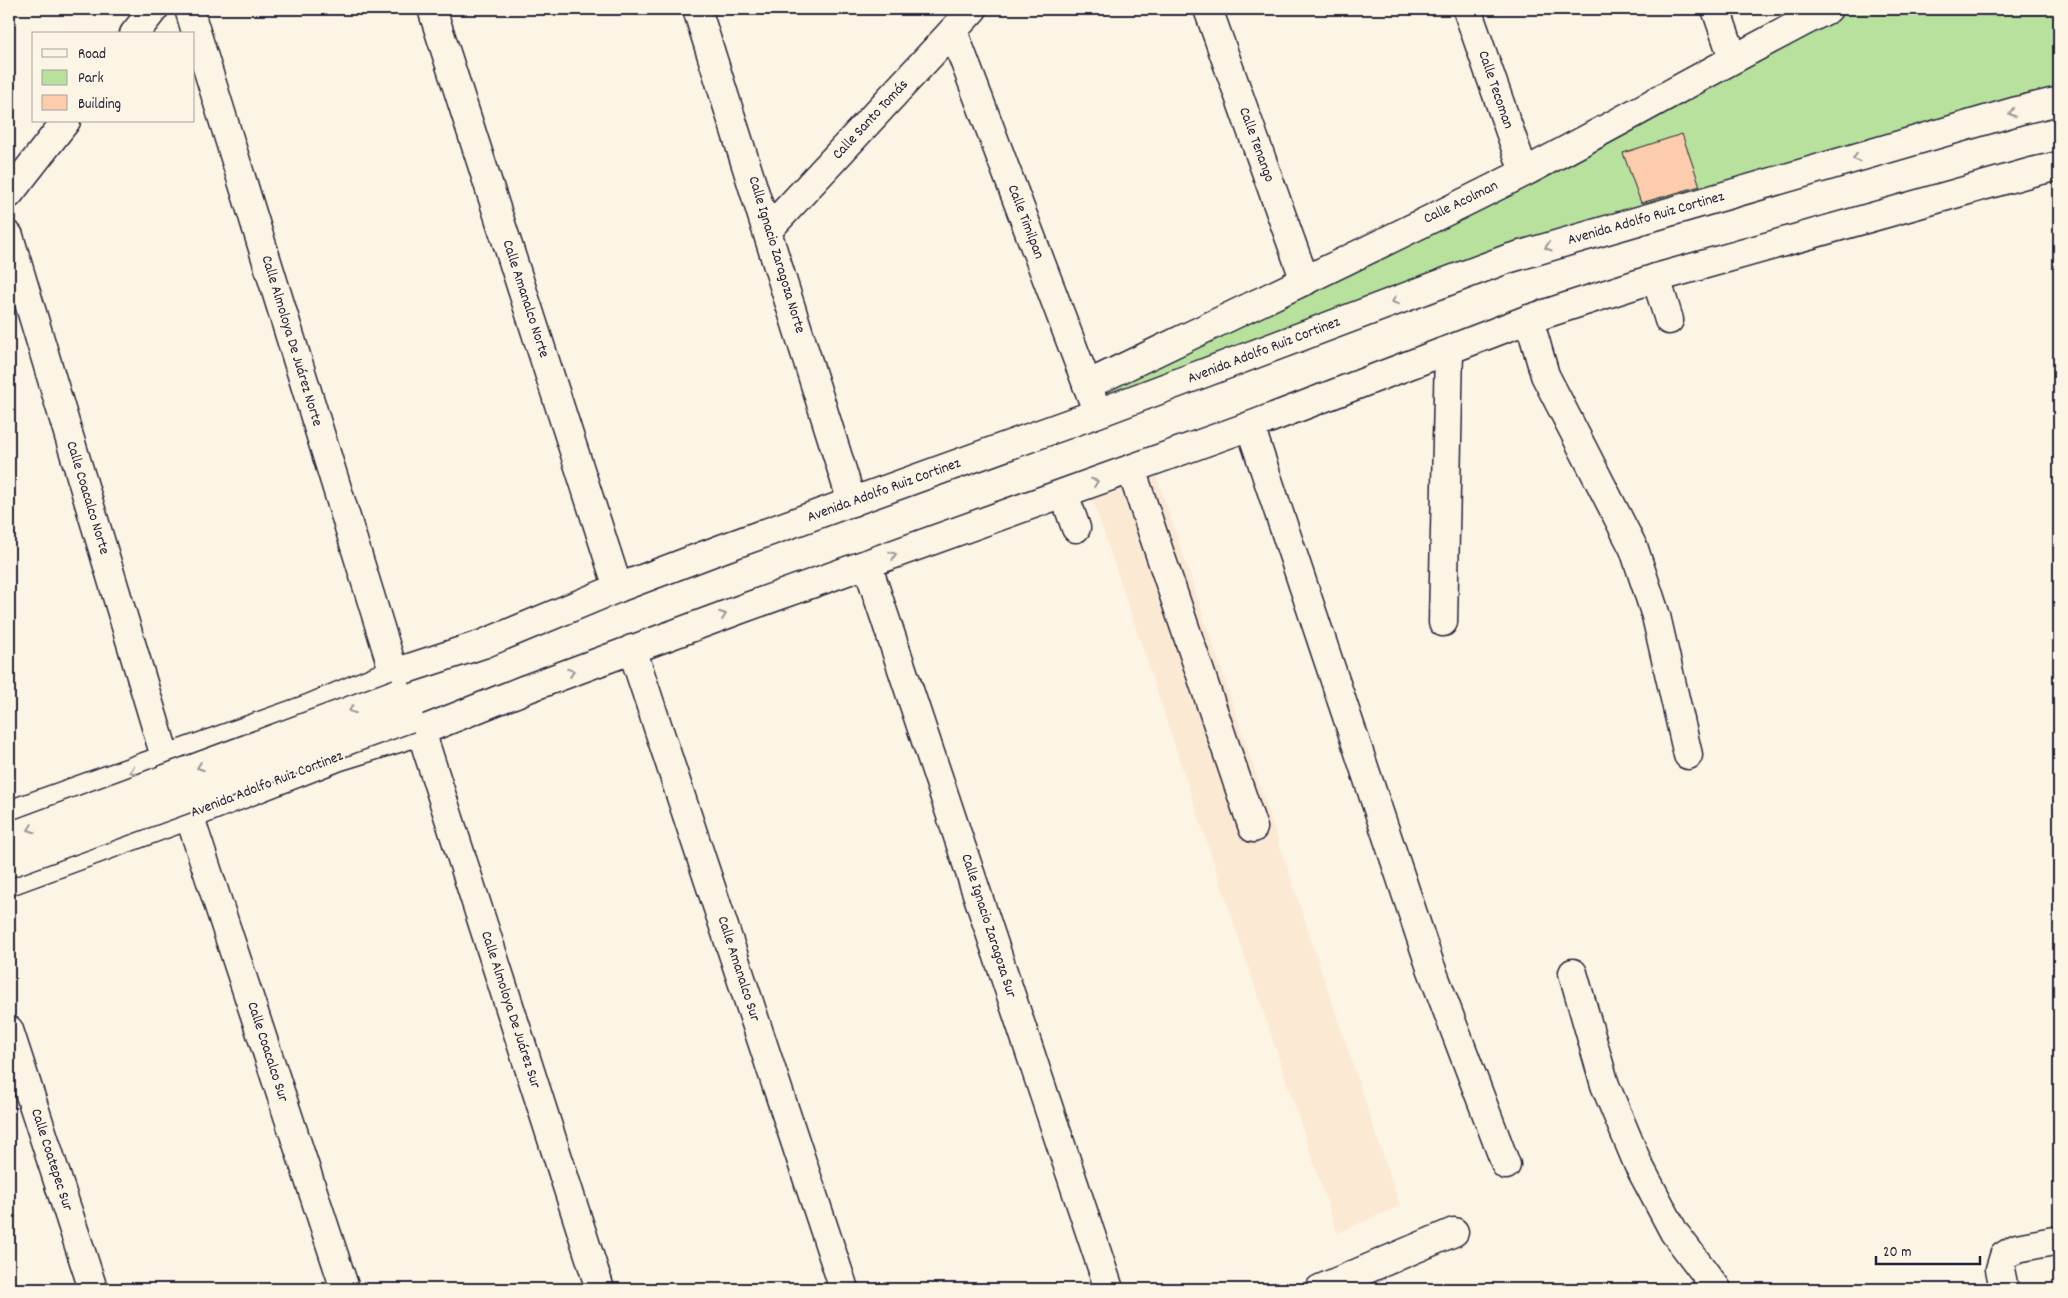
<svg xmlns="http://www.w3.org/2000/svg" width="2068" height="1298" font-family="Dekko,sans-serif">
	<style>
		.built { fill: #fce9d4 }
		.green { fill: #b7e19d; stroke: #6c826c }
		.building { fill: #fcccac; stroke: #22223b }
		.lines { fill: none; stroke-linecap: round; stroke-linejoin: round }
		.minor-casing { stroke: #22223b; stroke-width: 31 }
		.major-casing { stroke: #22223b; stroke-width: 31 }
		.minor { stroke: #fcf5e5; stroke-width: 28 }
		.major { stroke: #fcf5e5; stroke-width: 28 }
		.major-bridge-casing { stroke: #22223b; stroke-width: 31; stroke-linecap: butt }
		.major-bridge { stroke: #fcf5e5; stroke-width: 28 }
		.oneway { stroke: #9a9698 }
		.labels { text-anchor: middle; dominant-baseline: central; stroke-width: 4; stroke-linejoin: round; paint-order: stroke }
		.street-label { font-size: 15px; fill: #22223b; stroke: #fcf5e5 }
	</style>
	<rect width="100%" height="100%" fill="#fcf5e5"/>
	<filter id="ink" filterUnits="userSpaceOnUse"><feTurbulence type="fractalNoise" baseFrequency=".02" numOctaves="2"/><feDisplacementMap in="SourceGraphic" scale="10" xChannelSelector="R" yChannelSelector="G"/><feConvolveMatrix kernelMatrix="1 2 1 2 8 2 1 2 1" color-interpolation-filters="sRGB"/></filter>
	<g filter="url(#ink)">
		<path class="built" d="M1152 462 1400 1206 1337 1233 1088 485Z"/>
		<path class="green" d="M1828 9H2059V101L1507 259 1098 413 1087 385Z"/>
		<path class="building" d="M1682 134 1700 186 1641 203 1623 153Z"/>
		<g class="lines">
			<g class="minor-casing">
				<g id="minor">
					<path d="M189 9 394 673"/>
					<path d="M432 9 618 588"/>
					<path d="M697 9 852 502"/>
					<path d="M1208 9 1305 281"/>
					<path d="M1467 9 1524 172"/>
					<path d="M1716 9 1733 58"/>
					<path d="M953 31 1094 403"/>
					<path d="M134 34 154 9"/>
					<path d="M9 194 66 121"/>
					<path d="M768 230 973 9"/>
					<path d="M9 236 166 760"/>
					<path d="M1656 278 1669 320"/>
					<path d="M1529 319 1545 375 1634 549 1656 616 1688 755"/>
					<path d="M1087 385C1233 315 1379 246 1523 173 1625 120 1725 62 1828 9"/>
					<path d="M1250 426 1430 965 1506 1165"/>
					<path d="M1131 469 1253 828"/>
					<path d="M1064 494 1076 528"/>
					<path d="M867 564 1109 1289"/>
					<path d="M1443 622 1449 350"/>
					<path d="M632 649 844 1289"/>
					<path d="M421 731 600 1289"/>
					<path d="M189 815 345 1289"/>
					<path d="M1573 973 1605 1085 1638 1164 1674 1232 1717 1289"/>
					<path d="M9 1030 93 1289"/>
					<path d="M1320 1289 1454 1232"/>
					<path d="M2004 1289 2000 1269 2004 1256 2017 1248 2059 1240"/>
				</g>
			</g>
			<g class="major-casing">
				<g id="major">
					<path d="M9 815 311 708 394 673 483 644 618 588 721 549 1098 413 1507 259 2017 111 2059 101"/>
					<path d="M9 881 189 815 337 757 421 731 526 689 744 608 1250 426 1529 319 1656 278 2032 172 2059 166"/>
				</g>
			</g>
			<use href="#minor" class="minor"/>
			<use href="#major" class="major"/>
			<g class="major-bridge-casing">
				<g id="major-bridge">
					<path d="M9 837 398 693"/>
					<path d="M9 863 409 718"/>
				</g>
			</g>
			<use href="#major-bridge" class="major-bridge"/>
		</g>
		<defs><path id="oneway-chevron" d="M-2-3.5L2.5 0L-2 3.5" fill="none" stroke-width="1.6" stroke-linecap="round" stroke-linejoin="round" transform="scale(1.25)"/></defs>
		<g class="oneway">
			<use href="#oneway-chevron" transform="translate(2012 113) rotate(164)"/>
			<use href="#oneway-chevron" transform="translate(1856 158) rotate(164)"/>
			<use href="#oneway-chevron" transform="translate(1548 247) rotate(164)"/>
			<use href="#oneway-chevron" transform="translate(1395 301) rotate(159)"/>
			<use href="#oneway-chevron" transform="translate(1095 482) rotate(-20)"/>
			<use href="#oneway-chevron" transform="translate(893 555) rotate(-20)"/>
			<use href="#oneway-chevron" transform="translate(723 615) rotate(-20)"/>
			<use href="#oneway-chevron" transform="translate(571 672) rotate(-21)"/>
			<use href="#oneway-chevron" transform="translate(352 710) rotate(160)"/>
			<use href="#oneway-chevron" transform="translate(200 767) rotate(160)"/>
			<use href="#oneway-chevron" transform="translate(133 771) rotate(161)"/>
			<use href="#oneway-chevron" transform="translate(31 829) rotate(160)"/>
		</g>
	</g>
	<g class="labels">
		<g class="street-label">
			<text transform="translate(1495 90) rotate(71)">Calle Tecoman</text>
			<text transform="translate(871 120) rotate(-47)">Calle Santo Tomás</text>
			<text transform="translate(1256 145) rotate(70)">Calle Tenango</text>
			<text transform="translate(1461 203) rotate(-26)">Calle Acolman</text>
			<text transform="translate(1646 219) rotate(-16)">Avenida Adolfo Ruiz Cortinez</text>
			<text transform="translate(1025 222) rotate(69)">Calle Timilpan</text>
			<text transform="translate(776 255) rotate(73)">Calle Ignacio Zaragoza Norte</text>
			<text transform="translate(525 299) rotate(72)">Calle Amanalco Norte</text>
			<text transform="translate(291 341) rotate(73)">Calle Almoloya De Juárez Norte</text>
			<text transform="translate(1264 351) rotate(-21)">Avenida Adolfo Ruiz Cortinez</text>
			<text transform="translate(884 491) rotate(-20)">Avenida Adolfo Ruiz Cortinez</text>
			<text transform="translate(87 498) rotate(73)">Calle Coacalco Norte</text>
			<text transform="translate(267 785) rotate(-21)">Avenida Adolfo Ruiz Cortinez</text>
			<text transform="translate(988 926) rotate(72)">Calle Ignacio Zaragoza Sur</text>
			<text transform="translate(738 969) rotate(72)">Calle Amanalco Sur</text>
			<text transform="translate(510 1010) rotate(72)">Calle Almoloya De Juárez Sur</text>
			<text transform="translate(267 1052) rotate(72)">Calle Coacalco Sur</text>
			<text transform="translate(51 1160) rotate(72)">Calle Coatepec Sur</text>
		</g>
	</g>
	<rect width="2068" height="1298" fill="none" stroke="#fcf5e5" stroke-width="30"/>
	<rect x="15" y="15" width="2038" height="1268" fill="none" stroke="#22223b" stroke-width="2" filter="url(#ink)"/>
	<rect x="32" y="32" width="162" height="90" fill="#fcf5e5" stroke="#a5a1a1"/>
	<rect x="42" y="49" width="25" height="8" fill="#fcf5e5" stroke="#a5a1a1"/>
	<text x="78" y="58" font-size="15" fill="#22223b">Road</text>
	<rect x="42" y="70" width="25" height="15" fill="#b7e19d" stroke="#a5a1a1"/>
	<text x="78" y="82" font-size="15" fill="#22223b">Park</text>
	<rect x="42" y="95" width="25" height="15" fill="#fcccac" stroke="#a5a1a1"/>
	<text x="78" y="108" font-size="15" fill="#22223b">Building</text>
	<path d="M1876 1256v8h104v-8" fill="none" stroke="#22223b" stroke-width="2.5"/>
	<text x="1883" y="1256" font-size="15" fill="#22223b" stroke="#fcf5e5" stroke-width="4" paint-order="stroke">20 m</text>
</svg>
